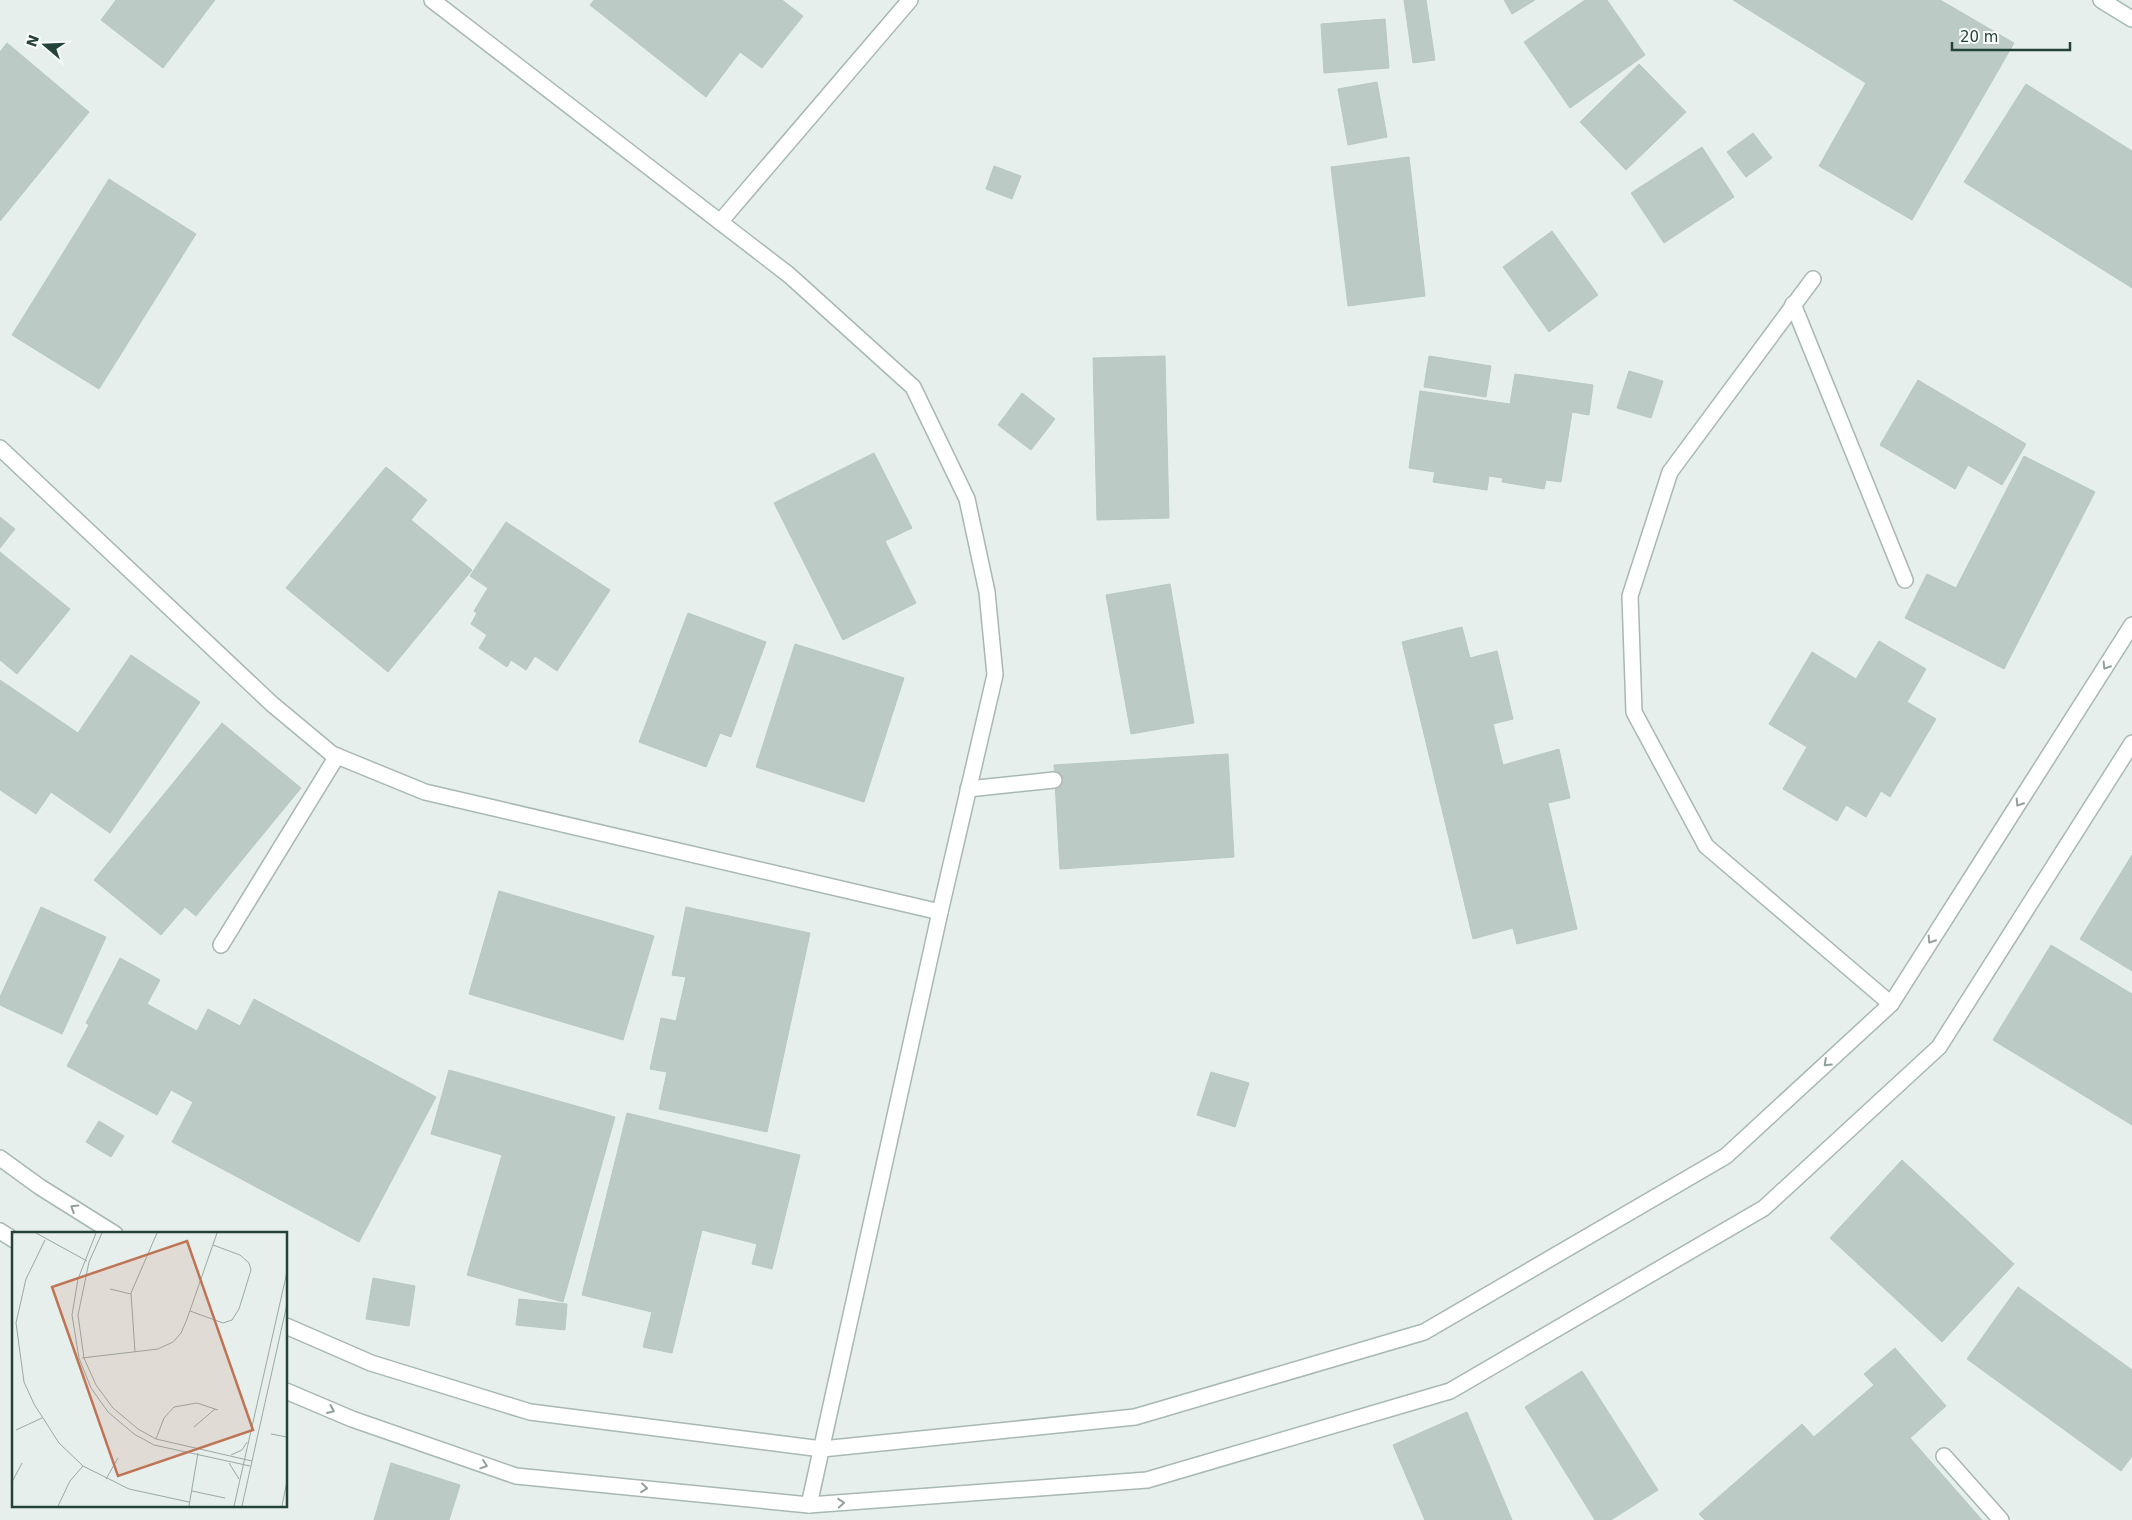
<svg xmlns="http://www.w3.org/2000/svg" width="2132" height="1520" font-family="'DejaVu Sans',sans-serif">
	<style>
		.building { fill: #bbcac4; stroke: #b8c9c2 }
		.lines { fill: none; stroke-linecap: round; stroke-linejoin: round }
		.lane-casing { stroke: #a8b8b2; stroke-width: 18 }
		.street-casing { stroke: #a8b8b2; stroke-width: 18 }
		.secondary-casing { stroke: #a4bbb3; stroke-width: 18 }
		.lane { stroke: #fff; stroke-width: 15 }
		.street { stroke: #fff; stroke-width: 15 }
		.secondary { stroke: #fff; stroke-width: 15 }
		.oneway { stroke: #92a09c }
		.inset-road { fill: none; stroke: #98aaa4; stroke-width: 1 }
		.view { fill: #c07456; fill-opacity: 0.15; stroke: #c07456; stroke-width: 2.5 }
		.inset-edge { fill: none; stroke: #24423a; stroke-width: 2.5 }
	</style>
	<rect width="100%" height="100%" fill="#e6efeb"/>
	<g class="building">
		<path d="M116 0H215L163 68 101 20Z"/>
		<path d="M594 0H782L803 16 762 68 740 52 706 97 590 5Z"/>
		<path d="M1404 0H1426L1435 60 1413 63Z"/>
		<path d="M1504 0H1535L1512 14Z"/>
		<path d="M1585 0H1607L1645 55 1570 108 1524 42Z"/>
		<path d="M1733 0H1940L2014 43 1912 220 1819 166 1866 83Z"/>
		<path d="M1385 19 1389 68 1324 73 1321 24Z"/>
		<path d="M7 43 89 112 0 221V52Z"/>
		<path d="M1639 64 1686 112 1626 170 1580 122Z"/>
		<path d="M1377 82 1387 137 1348 145 1338 89Z"/>
		<path d="M2026 84 2132 151V288L1964 182Z"/>
		<path d="M1753 133 1772 158 1746 177 1727 152Z"/>
		<path d="M1702 147 1734 197 1664 243 1631 193Z"/>
		<path d="M1409 157 1425 296 1348 306 1331 167Z"/>
		<path d="M994 166 1021 176 1012 199 986 189Z"/>
		<path d="M109 179 196 234 99 389 12 335Z"/>
		<path d="M1552 231 1598 295 1549 332 1503 267Z"/>
		<path d="M1165 356 1169 518 1097 520 1093 358Z"/>
		<path d="M1429 356 1491 366 1486 397 1424 387Z"/>
		<path d="M1629 371 1663 381 1651 418 1617 408Z"/>
		<path d="M1515 374 1593 385 1589 415 1572 412 1561 482 1546 480 1544 489 1502 482 1503 478 1489 476 1487 490 1433 482 1435 472 1409 468 1420 391 1510 404Z"/>
		<path d="M1918 380 2026 444 2002 485 1968 465 1955 489 1880 445Z"/>
		<path d="M1022 393 1055 419 1031 450 998 425Z"/>
		<path d="M874 453 912 528 885 541 916 603 843 640 774 503Z"/>
		<path d="M2024 456 2095 492 2004 669 1905 618 1927 574 1956 588Z"/>
		<path d="M386 467 427 500 411 520 472 570 388 672 286 588Z"/>
		<path d="M0 517 15 529 0 548Z"/>
		<path d="M506 522 610 590 557 671 535 656 526 670 511 660 507 667 479 648 487 635 471 624 477 613 474 611 488 588 470 576Z"/>
		<path d="M0 552 70 609 17 674 0 660Z"/>
		<path d="M1170 584 1194 723 1131 734 1106 595Z"/>
		<path d="M688 613 766 642 731 737 720 733 706 767 639 742Z"/>
		<path d="M1462 627 1470 658 1497 651 1513 719 1493 724 1503 765 1559 749 1570 798 1548 803 1577 929 1517 944 1513 928 1473 939 1402 642Z"/>
		<path d="M1879 641 1926 669 1907 702 1936 719 1890 797 1881 791 1866 817 1846 805 1837 821 1783 789 1807 747 1769 724 1812 652 1856 679Z"/>
		<path d="M795 644 904 678 864 802 756 767Z"/>
		<path d="M131 655 200 702 110 833 51 792 36 814 0 790V680L78 733Z"/>
		<path d="M222 723 301 788 196 916 185 907 161 935 94 880Z"/>
		<path d="M1228 754 1234 857 1060 869 1054 765Z"/>
		<path d="M2132 855V971L2080 939Z"/>
		<path d="M499 891 654 936 623 1040 469 994Z"/>
		<path d="M41 907 106 937 62 1034 0 1005V997Z"/>
		<path d="M686 907 810 933 767 1132 659 1109 667 1072 650 1069 661 1018 676 1021 686 977 672 975Z"/>
		<path d="M2051 945 2132 994V1125L1993 1040Z"/>
		<path d="M120 958 160 980 147 1004 197 1031 208 1009 240 1026 254 999 436 1097 359 1242 172 1142 193 1102 171 1090 157 1115 67 1066 89 1025 86 1023Z"/>
		<path d="M449 1070 615 1117 563 1302 467 1275 502 1155 431 1134Z"/>
		<path d="M1211 1072 1249 1083 1235 1127 1197 1115Z"/>
		<path d="M627 1113 800 1155 772 1269 752 1264 757 1244 702 1230 672 1353 643 1347 652 1312 582 1295Z"/>
		<path d="M99 1121 124 1136 111 1157 86 1142Z"/>
		<path d="M1902 1160 2014 1264 1942 1342 1830 1238Z"/>
		<path d="M373 1278 415 1286 409 1326 366 1319Z"/>
		<path d="M2018 1287 2132 1370V1456L2121 1471 1967 1359Z"/>
		<path d="M519 1299 567 1304 565 1330 516 1325Z"/>
		<path d="M1895 1348 1946 1406 1910 1438 1982 1520H1705L1699 1514 1802 1424 1814 1437 1874 1385 1864 1374Z"/>
		<path d="M1582 1371 1658 1490 1611 1520H1595L1525 1407Z"/>
		<path d="M1467 1412 1512 1520H1425L1393 1445Z"/>
		<path d="M391 1463 460 1485 449 1520H374Z"/>
	</g>
	<g class="lines">
		<g class="lane-casing">
			<g id="lane">
				<path d="M1793 304 1905 580"/>
				<path d="M968 789 1054 780"/>
				<path d="M1944 1456 2001 1520"/>
			</g>
		</g>
		<g class="street-casing">
			<g id="street">
				<path d="M432 0 789 275 913 387 967 499 987 592 995 675 940 912 809 1505"/>
				<path d="M720 222 910 0"/>
				<path d="M1813 279 1670 472 1630 596 1634 712 1706 846 1891 1004"/>
				<path d="M0 448 272 704 332 754 425 792 940 912"/>
				<path d="M221 945 337 756"/>
				<path d="M0 1158 40 1187 115 1234"/>
				<path d="M0 1231 14 1240"/>
				<path d="M286 1326 371 1363 530 1412 822 1449 1135 1417 1424 1332 1726 1156 1891 1004 2132 625"/>
				<path d="M286 1391 352 1419 516 1476 809 1505 1147 1480 1450 1391 1764 1208 1939 1047 2132 743"/>
			</g>
		</g>
		<g class="secondary-casing">
			<path id="secondary" d="M2101 0 2132 19"/>
		</g>
		<use href="#lane" class="lane"/>
		<use href="#street" class="street"/>
		<use href="#secondary" class="secondary"/>
	</g>
	<defs><path id="oneway-chevron" d="M-2-3.5L2.5 0L-2 3.5" fill="none" stroke-width="1.6" stroke-linecap="round" stroke-linejoin="round" transform="scale(1.25)"/></defs>
	<g class="oneway">
		<use href="#oneway-chevron" transform="translate(2106 666) rotate(122)"/>
		<use href="#oneway-chevron" transform="translate(2019 803) rotate(122)"/>
		<use href="#oneway-chevron" transform="translate(1931 940) rotate(122)"/>
		<use href="#oneway-chevron" transform="translate(1827 1063) rotate(137)"/>
		<use href="#oneway-chevron" transform="translate(74 1208) rotate(-148)"/>
		<use href="#oneway-chevron" transform="translate(331 1410) rotate(23)"/>
		<use href="#oneway-chevron" transform="translate(484 1465) rotate(19)"/>
		<use href="#oneway-chevron" transform="translate(644 1488) rotate(6)"/>
		<use href="#oneway-chevron" transform="translate(841 1503) rotate(-4)"/>
	</g>
	<g transform="translate(12 1232)">
		<rect width="275" height="275" fill="#e6efeb"/>
		<path class="inset-road" d="M24 1 75 29M84 1 66 47 60 83 67 126 79 156 96 180 122 202 142 213 238 234M90 1 77 30 66 83 72 126 84 153 101 176 126 197 144 207 240 229M33 8 14 47 4 91 12 150 22 172 47 211 71 234 117 257 177 270M98 57 119 62M178 79 211 91 220 88 227 77 239 38 237 31 228 23 201 13M123 120 119 61 145 1M70 126 146 117 161 110 169 101 175 87 205 1M182 195 203 177M4 198 30 186M259 202 275 205M144 207 152 186 162 175 185 171 206 178M219 223 230 218 235 210M217 231 227 247M94 247 106 226M0 250 10 231M180 259 213 266M46 274 58 249 71 234M177 274 186 221M222 274 275 40M230 274 275 72M270 274 275 249"/>
		<path class="view" d="M175 9 241 198 106 244 40 55Z"/>
		<rect width="275" height="275" class="inset-edge"/>
	</g>
	<g transform="translate(45 45) rotate(289)" stroke="#f7fbf9" stroke-width="4" paint-order="stroke">
	<path d="M0-4L9 19L0 12L-9 19Z" fill="#24423a"/>
	<text y="-8" font-size="14" font-weight="bold" text-anchor="middle" fill="#24423a">N</text>
	</g>
	<path d="M1952 42v8h118v-8" fill="none" stroke="#24423a" stroke-width="2.5"/>
	<text x="1960" y="42" font-size="15" fill="#24423a" stroke="#f7fbf9" stroke-width="4" paint-order="stroke">20 m</text>
</svg>
